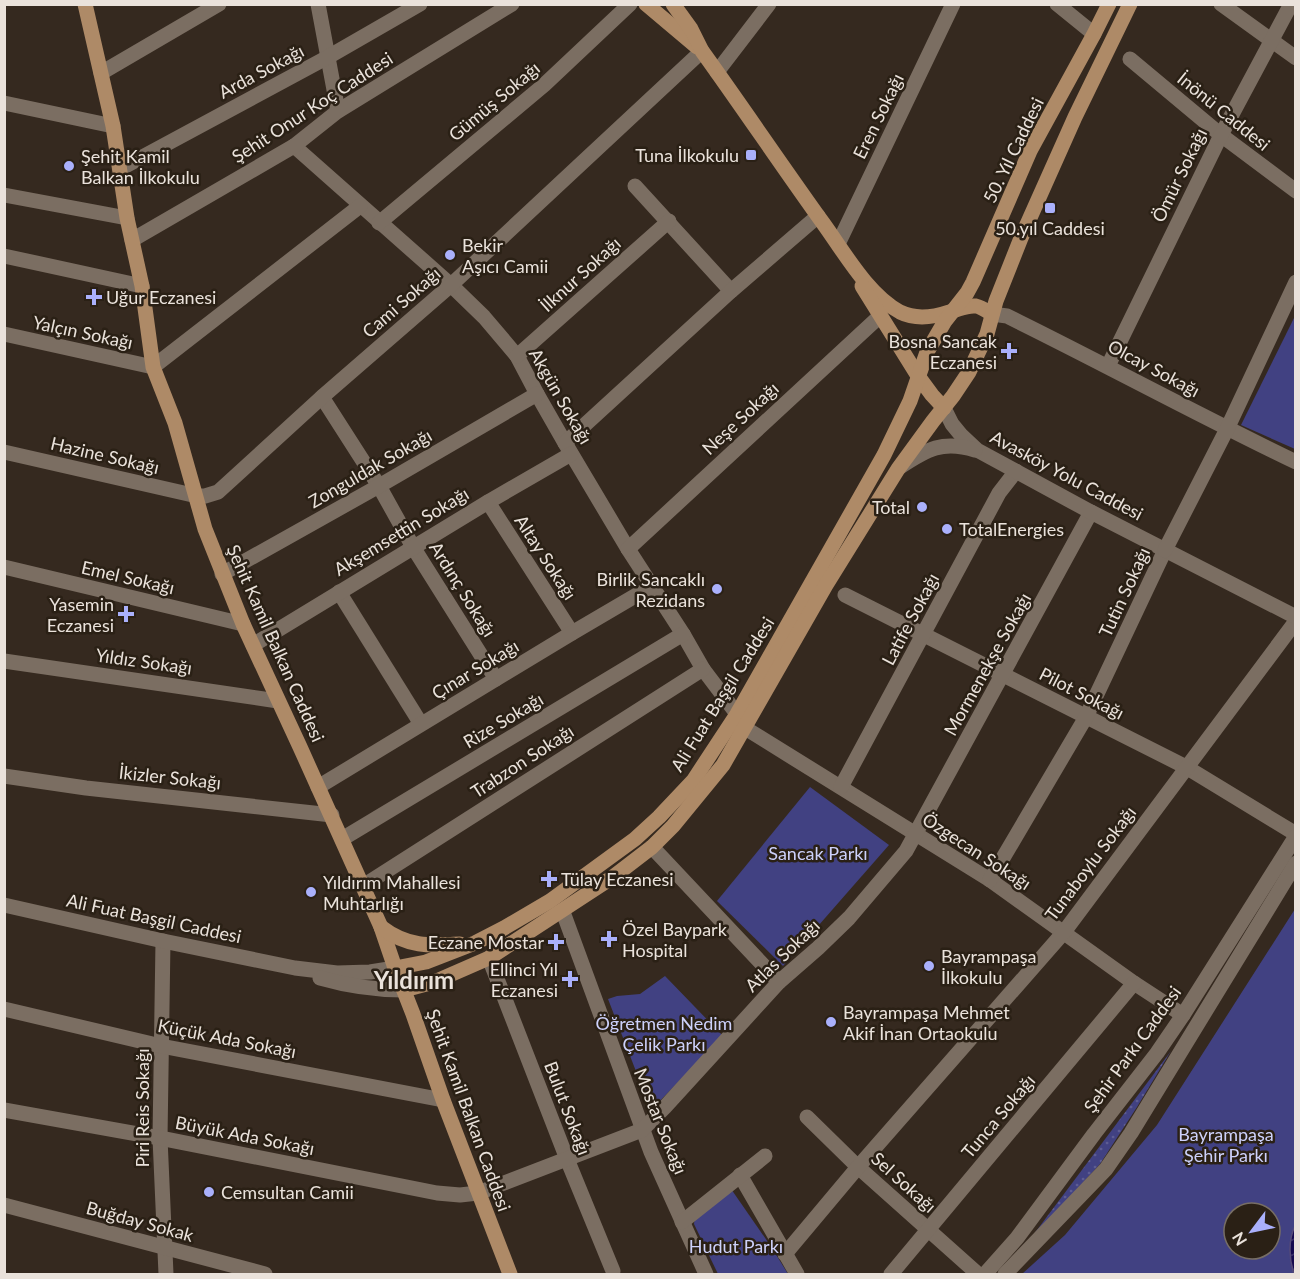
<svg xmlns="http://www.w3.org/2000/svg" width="1300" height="1279" font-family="Lato,sans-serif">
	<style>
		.grass { fill: url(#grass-dots) }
		.park { fill: #414182; fill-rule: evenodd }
		.water { fill: url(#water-waves); stroke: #564b78; stroke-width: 1.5 }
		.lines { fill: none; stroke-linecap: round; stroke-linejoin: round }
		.minor { stroke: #7b6e62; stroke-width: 15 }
		.tertiary { stroke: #7b6e62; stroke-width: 15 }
		.secondary { stroke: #7b6e62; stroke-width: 15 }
		.primary { stroke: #ae8a67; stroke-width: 15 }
		.poi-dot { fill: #aab0fb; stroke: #2a2015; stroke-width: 2 }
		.labels { text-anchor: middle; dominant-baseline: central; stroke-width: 5; stroke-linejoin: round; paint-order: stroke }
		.street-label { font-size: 18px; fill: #eae2db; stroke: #2a2015 }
		.poi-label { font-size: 18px; fill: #eae2db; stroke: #2a2015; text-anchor: start }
		.park-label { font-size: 18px; fill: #cdd1fb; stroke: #2a2015 }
		.district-label { font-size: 24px; font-weight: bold; fill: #eae2db; stroke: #2a2015 }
	</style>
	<defs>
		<pattern id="grass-dots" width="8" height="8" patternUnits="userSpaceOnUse" patternTransform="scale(1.5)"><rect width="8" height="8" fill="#414182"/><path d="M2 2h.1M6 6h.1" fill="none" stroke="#5d5c93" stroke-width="1.8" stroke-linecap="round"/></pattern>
		<pattern id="water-waves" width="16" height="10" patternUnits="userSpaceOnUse" patternTransform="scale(1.5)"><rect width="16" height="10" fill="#160a4e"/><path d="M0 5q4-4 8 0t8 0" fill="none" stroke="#382d67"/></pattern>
	</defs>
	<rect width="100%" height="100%" fill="#35291f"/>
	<path class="grass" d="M1171 1051 1137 1107 1100 1164 1025 1246Z"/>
	<g class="park">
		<path d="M1295 316V449L1241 425Z"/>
		<path d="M810 787 889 845 783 966 717 901Z"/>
		<path d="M1295 909V1274H1022L1065 1235 1157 1125ZM1234 1213H1270V1249H1234Z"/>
		<path d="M665 976 723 1036 651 1110 608 999 617 996 640 994Z"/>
		<path d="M729 1186 772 1248 788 1274H718L694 1224 695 1216Z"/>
	</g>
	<path class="water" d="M1295 1226 1296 1274H1294C1289 1259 1288 1240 1295 1226Z"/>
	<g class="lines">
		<g class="minor">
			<path d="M318 4 338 111"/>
			<path d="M1057 4 1094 34"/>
			<path d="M1221 4 1296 58"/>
			<path d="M1130 59 1221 135 1296 191"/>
			<path d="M717 72 769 4"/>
			<path d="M101 73 219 4"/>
			<path d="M4 103 113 126"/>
			<path d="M294 146 451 285 484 317 517 356 537 394 565 443 628 549 683 634 703 669 737 714"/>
			<path d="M120 169 328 57 420 4"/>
			<path d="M635 186 731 291"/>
			<path d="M4 195 127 218"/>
			<path d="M379 223 544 85 630 4"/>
			<path d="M132 240 294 146 338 111 512 4"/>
			<path d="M838 244 953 4"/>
			<path d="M4 256 142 286"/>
			<path d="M4 334 153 367 360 206"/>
			<path d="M517 356 669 221"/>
			<path d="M1108 366 1221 135 1291 4"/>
			<path d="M322 397 379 486 413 547 496 679"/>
			<path d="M565 443 731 291 818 216"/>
			<path d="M4 452 197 496H205L218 492 322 397 451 285 702 51"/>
			<path d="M488 502 572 633"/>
			<path d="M628 549 880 316"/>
			<path d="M4 567 243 624"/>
			<path d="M222 574 379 486 537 394"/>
			<path d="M339 592 421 724"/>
			<path d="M845 595 1186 767 1296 834"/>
			<path d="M253 645 488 502 571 454"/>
			<path d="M4 661 278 701"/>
			<path d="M745 728 990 880 1134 983 1183 1015"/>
			<path d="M4 776 86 788 332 815"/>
			<path d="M318 787 572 633 652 586"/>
			<path d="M841 787 999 493 1016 471"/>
			<path d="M342 839 683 634"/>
			<path d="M652 847 779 982"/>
			<path d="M990 880 1086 717 1165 550"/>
			<path d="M363 886 703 669"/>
			<path d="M563 912 651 1152 706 1274"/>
			<path d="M163 941 160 1138 166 1274"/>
			<path d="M489 958 567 1159 613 1271"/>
			<path d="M4 1009 161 1046 443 1100"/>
			<path d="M4 1110 160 1138 437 1193 460 1195 478 1193 642 1130 665 1107 779 982 818 948 849 918 906 851 1091 512"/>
			<path d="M807 1117 858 1167 978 1274"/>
			<path d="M740 1175 797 1274"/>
			<path d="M4 1205 265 1274"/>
			<path d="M682 1222 765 1156"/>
			<path d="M785 1254 858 1167 1064 932 1296 621"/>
			<path d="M891 1274 1134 983"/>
		</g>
		<g class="tertiary">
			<path d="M992 314 1007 316 1019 322C1112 368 1202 417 1296 462"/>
			<path d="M944 408 952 424 961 435 977 450 1091 512 1296 617"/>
			<path d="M900 467C927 449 943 440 975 450"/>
		</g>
		<g class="secondary">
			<path d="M1165 550 1227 429 1296 282"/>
			<path d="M4 905 163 941 295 968 337 973 370 972 395 968"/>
			<path d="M320 978C348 986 375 990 404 990"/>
			<path d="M985 1274 1017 1238 1094 1134 1157 1053 1183 1015 1296 836"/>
			<path d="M1005 1274 1106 1169 1131 1133 1296 863"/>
		</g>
		<g class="primary">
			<path d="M85 4 113 126 127 218 142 286 153 367 175 423 205 529 243 624 300 747 381 927 395 968 413 1014 443 1100 510 1274"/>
			<path d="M646 4 697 47"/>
			<path d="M673 4 691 29 702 51C743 108 782 166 823 223 844 252 868 295 900 312 916 320 934 317 949 312 959 310 965 305 976 306 981 307 987 311 992 314"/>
			<path d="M862 286 918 376 932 395 944 408"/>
			<path d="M381 927C407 947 429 946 460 944"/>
			<path d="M395 968 426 962 475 943 504 928 550 901 635 839 659 817 693 781 737 714 884 455 910 401 927 352 945 321 967 293 973 282 1030 151 1094 34 1109 4"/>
			<path d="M404 990 434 982 489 958 613 877 652 847 673 826 723 765 826 585 898 469 933 421 953 396 969 372 987 334 996 301 1021 238 1075 117 1130 4"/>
		</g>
	</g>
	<g class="poi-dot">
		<rect x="745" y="149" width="12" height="12" rx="3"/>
		<circle cx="69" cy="166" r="6"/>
		<rect x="1044" y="202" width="12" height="12" rx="3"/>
		<circle cx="450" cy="255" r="6"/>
		<path d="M91 288h6v6h6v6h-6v6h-6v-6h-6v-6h6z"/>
		<path d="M1006 342h6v6h6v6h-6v6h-6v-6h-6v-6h6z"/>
		<circle cx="922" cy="507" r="6"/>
		<circle cx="947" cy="529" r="6"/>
		<circle cx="717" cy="589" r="6"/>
		<path d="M123 605h6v6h6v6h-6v6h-6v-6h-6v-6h6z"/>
		<path d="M546 870h6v6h6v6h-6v6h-6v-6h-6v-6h6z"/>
		<circle cx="311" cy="892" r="6"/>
		<path d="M606 930h6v6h6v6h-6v6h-6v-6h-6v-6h6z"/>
		<path d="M553 933h6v6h6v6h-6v6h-6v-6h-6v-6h6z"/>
		<circle cx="929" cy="966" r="6"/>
		<path d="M567 970h6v6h6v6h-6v6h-6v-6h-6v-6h6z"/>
		<circle cx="831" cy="1022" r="6"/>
		<circle cx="209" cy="1192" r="6"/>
	</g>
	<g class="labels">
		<g class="street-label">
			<text transform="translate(261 71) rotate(-28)">Arda Sokağı</text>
			<text transform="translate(494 101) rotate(-40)">Gümüş Sokağı</text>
			<text transform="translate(312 107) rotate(-33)">Şehit Onur Koç Caddesi</text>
			<text transform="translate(1224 111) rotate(39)">İnönü Caddesi</text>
			<text transform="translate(878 116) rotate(-64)">Eren Sokağı</text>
			<text transform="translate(1013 150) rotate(-64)">50. Yıl Caddesi</text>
			<text transform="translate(1179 175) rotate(-64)">Ömür Sokağı</text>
			<text transform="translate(580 274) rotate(-42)">İlknur Sokağı</text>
			<text transform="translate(401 302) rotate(-41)">Cami Sokağı</text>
			<text transform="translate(83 332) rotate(12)">Yalçın Sokağı</text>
			<text transform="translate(1154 368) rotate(28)">Olcay Sokağı</text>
			<text transform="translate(561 396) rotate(60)">Akgün Sokağı</text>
			<text transform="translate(740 418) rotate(-43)">Neşe Sokağı</text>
			<text transform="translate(105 455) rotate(13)">Hazine Sokağı</text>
			<text transform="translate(370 468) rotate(-30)">Zonguldak Sokağı</text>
			<text transform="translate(1067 475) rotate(28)">Avasköy Yolu Caddesi</text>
			<text transform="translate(401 531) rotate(-31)">Akşemsettin Sokağı</text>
			<text transform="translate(546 557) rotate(57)">Altay Sokağı</text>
			<text transform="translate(128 577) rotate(13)">Emel Sokağı</text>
			<text transform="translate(463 589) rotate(58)">Ardınç Sokağı</text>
			<text transform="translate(1124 592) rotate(-65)">Tutin Sokağı</text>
			<text transform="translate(910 619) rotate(-62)">Latife Sokağı</text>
			<text transform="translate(276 643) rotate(66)">Şehit Kamil Balkan Caddesi</text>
			<text transform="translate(144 661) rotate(8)">Yıldız Sokağı</text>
			<text transform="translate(987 664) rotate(-61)">Mormenekşe Sokağı</text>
			<text transform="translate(475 669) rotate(-31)">Çınar Sokağı</text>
			<text transform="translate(1082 693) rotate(27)">Pilot Sokağı</text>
			<text transform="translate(722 694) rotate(-58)">Ali Fuat Başgil Caddesi</text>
			<text transform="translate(503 720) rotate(-31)">Rize Sokağı</text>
			<text transform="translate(522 761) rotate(-33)">Trabzon Sokağı</text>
			<text transform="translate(170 777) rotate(6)">İkizler Sokağı</text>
			<text transform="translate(977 851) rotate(33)">Özgecan Sokağı</text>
			<text transform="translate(1090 863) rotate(-53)">Tunaboylu Sokağı</text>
			<text transform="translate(154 918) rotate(12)">Ali Fuat Başgil Caddesi</text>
			<text transform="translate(782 955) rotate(-44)">Atlas Sokağı</text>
			<text transform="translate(227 1038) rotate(11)">Küçük Ada Sokağı</text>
			<text transform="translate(1132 1049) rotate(-54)">Şehir Parkı Caddesi</text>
			<text transform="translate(142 1108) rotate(-90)">Piri Reis Sokağı</text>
			<text transform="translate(568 1108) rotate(69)">Bulut Sokağı</text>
			<text transform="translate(469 1110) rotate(70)">Şehit Kamil Balkan Caddesi</text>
			<text transform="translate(998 1116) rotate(-50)">Tunca Sokağı</text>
			<text transform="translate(661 1121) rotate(68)">Mostar Sokağı</text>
			<text transform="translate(245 1135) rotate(11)">Büyük Ada Sokağı</text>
			<text transform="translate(904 1182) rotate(42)">Sel Sokağı</text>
			<text transform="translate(140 1221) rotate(15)">Buğday Sokak</text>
		</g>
		<g class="poi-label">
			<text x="739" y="155" text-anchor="end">Tuna İlkokulu</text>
			<text x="81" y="156">Şehit Kamil<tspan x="81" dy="21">Balkan İlkokulu</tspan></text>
			<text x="1050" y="228" text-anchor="middle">50.yıl Caddesi</text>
			<text x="462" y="245">Bekir<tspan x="462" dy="21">Aşıcı Camii</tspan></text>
			<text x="106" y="297">Uğur Eczanesi</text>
			<text x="997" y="341" text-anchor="end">Bosna Sancak<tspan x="997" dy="21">Eczanesi</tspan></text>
			<text x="910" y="507" text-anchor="end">Total</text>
			<text x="959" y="529">TotalEnergies</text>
			<text x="705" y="579" text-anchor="end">Birlik Sancaklı<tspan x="705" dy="21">Rezidans</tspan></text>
			<text x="114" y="604" text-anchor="end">Yasemin<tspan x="114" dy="21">Eczanesi</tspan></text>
			<text x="561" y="879">Tülay Eczanesi</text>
			<text x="323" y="882">Yıldırım Mahallesi<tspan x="323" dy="21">Muhtarlığı</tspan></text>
			<text x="622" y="929">Özel Baypark<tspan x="622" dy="21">Hospital</tspan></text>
			<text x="544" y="942" text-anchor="end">Eczane Mostar</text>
			<text x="941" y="956">Bayrampaşa<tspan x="941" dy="21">İlkokulu</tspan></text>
			<text x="558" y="969" text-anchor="end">Ellinci Yıl<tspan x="558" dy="21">Eczanesi</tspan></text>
			<text x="843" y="1012">Bayrampaşa Mehmet<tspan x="843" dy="21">Akif İnan Ortaokulu</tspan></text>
			<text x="221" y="1192">Cemsultan Camii</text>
		</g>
		<g class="park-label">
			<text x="818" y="853">Sancak Parkı</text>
			<text x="664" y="1023">Öğretmen Nedim<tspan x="664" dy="21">Çelik Parkı</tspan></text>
			<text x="1226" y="1134">Bayrampaşa<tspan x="1226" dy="21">Şehir Parkı</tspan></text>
			<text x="736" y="1246">Hudut Parkı</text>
		</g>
		<g class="district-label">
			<text x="414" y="979">Yıldırım</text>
		</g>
	</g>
	<rect width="1300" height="1279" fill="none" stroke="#eae2db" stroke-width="12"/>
	<g transform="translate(1252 1231) rotate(238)"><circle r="28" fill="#2a2015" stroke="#776e64" stroke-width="1.5"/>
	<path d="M0-4.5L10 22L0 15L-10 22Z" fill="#aab0fb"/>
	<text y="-9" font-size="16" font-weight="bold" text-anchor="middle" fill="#eae2db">N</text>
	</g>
</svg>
